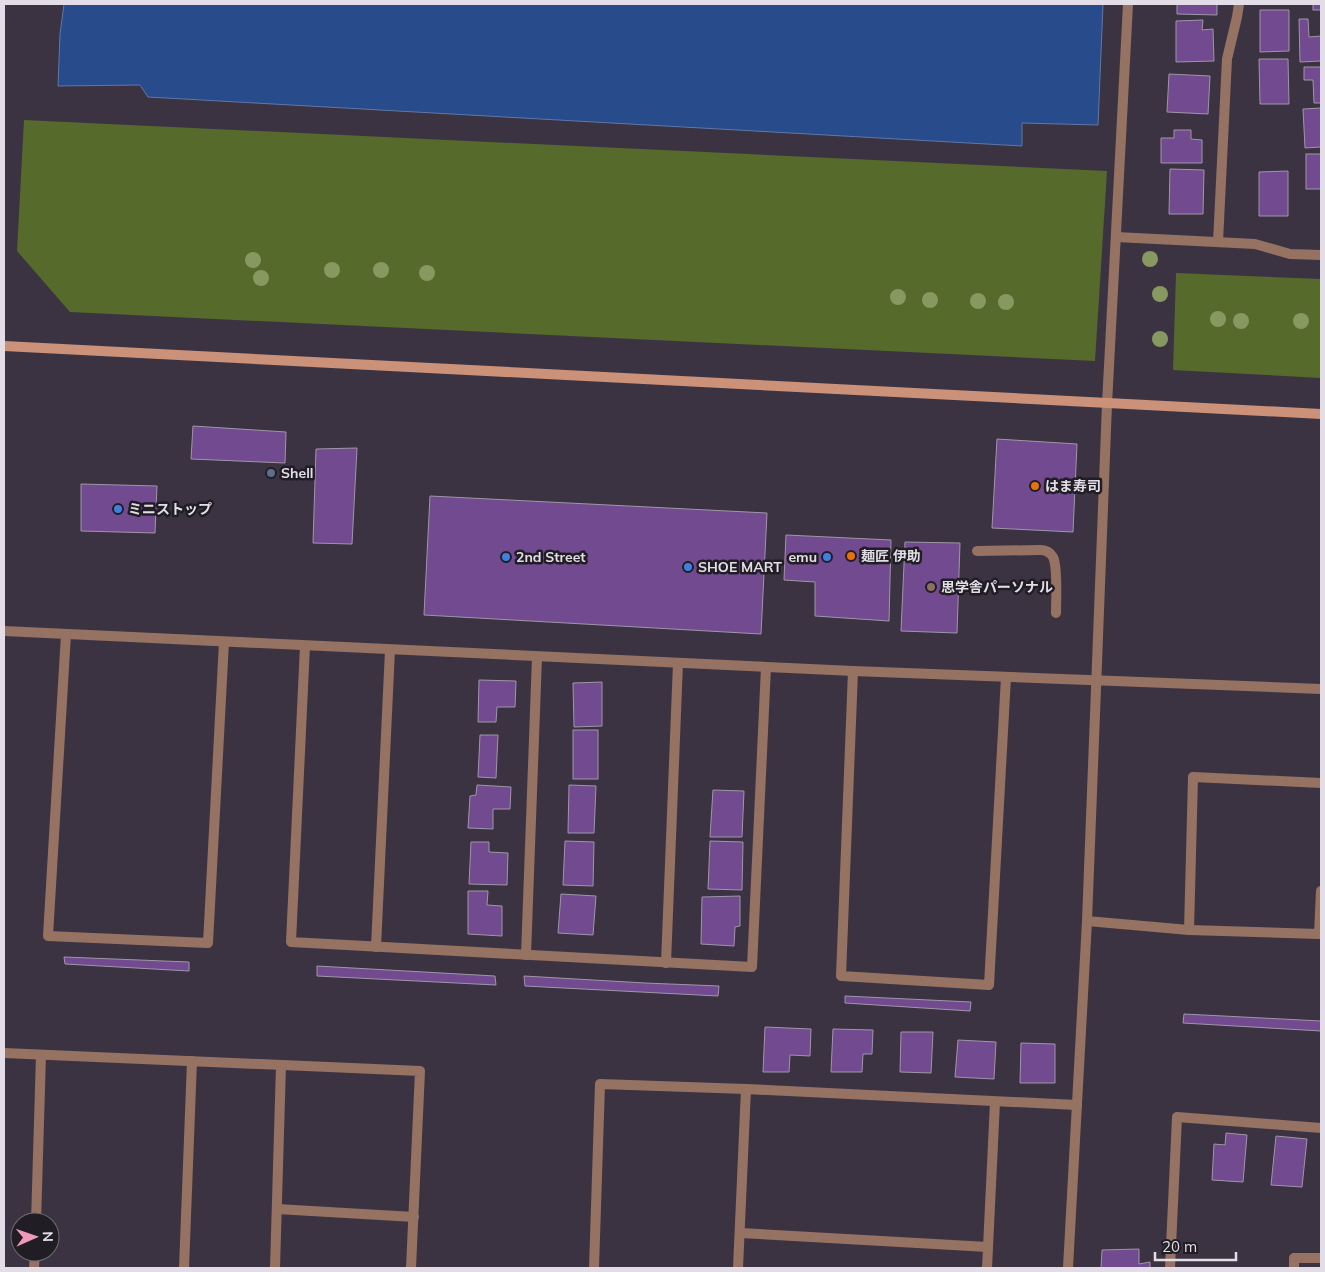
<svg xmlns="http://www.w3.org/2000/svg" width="1325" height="1272" font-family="Mulish,'Noto Sans JP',sans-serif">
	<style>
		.green { fill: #566a2c }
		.water { fill: #284b8c; stroke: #6077a7 }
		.building { fill: #724a8f; stroke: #9f96a8 }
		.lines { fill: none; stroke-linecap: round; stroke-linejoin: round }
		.lane { stroke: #967262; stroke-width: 10 }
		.street { stroke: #967262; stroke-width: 10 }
		.secondary { stroke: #cb9279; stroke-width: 10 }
		.tree { fill: #879861 }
		.service-dot { fill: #5c6f8a; stroke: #201d24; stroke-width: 2 }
		.food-dot { fill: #e8710a; stroke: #201d24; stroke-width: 2 }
		.shop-dot { fill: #3f7fe0; stroke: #201d24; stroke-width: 2 }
		.education-dot { fill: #8d6e63; stroke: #201d24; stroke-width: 2 }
		.labels { text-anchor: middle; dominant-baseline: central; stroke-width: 5; stroke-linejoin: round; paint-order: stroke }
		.poi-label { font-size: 14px; font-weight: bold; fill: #e2dde6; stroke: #201d24; text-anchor: start }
	</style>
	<rect width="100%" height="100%" fill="#3b3342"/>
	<g class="green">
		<path d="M24 120 1107 171 1095 361 70 312 17 251Z"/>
		<path d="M1176 273 1321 279V378L1173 370Z"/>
	</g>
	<path class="water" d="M64 4H1103L1098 125 1022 123V146L148 97 140 85 58 86 60 34Z"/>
	<g class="building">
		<path d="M1177 4H1217V15L1177 14Z"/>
		<rect x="1313" y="4" width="8" height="6"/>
		<path d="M1260 10H1289V51L1260 52Z"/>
		<path d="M1299 19H1308L1309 37 1321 36V61L1300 62Z"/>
		<path d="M1203 20 1202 30 1213 29 1214 61 1176 62V21Z"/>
		<path d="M1259 59H1288L1289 104H1260Z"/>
		<path d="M1304 67H1321V103H1314L1313 80H1304Z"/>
		<path d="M1169 74 1210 76 1208 114 1167 112Z"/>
		<path d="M1321 108V147L1305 148 1303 109Z"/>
		<path d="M1174 130H1191V139L1202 140V163H1161V138H1174Z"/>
		<rect x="1306" y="154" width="15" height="35"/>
		<path d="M1170 169 1204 170 1203 214H1169Z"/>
		<path d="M1288 171V216H1259V172Z"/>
		<path d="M193 426 286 432 285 463 191 459Z"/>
		<path d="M997 439 1077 444 1073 532 992 528Z"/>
		<path d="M357 448 352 544 313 543 316 449Z"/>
		<path d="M81 484 157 486 155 533 81 531Z"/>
		<path d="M430 496 767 513 761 634 424 615Z"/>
		<path d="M786 535 891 540 889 621 815 616V582L784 580Z"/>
		<path d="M905 542 960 543 957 633 901 631Z"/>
		<path d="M479 680 516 681 515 707H497L496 722H478Z"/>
		<path d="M602 682V726L574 727 573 683Z"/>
		<rect x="573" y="730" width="25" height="49"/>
		<path d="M480 735H498L496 778 478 777Z"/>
		<path d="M477 785 511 787 510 809H493V829L468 828 470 796 476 795Z"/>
		<path d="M569 785 596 786 594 833H568Z"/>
		<path d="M713 790 744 791 742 837H710Z"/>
		<path d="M565 841 594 842 593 886 563 885Z"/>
		<path d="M710 841 743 842 742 890 708 889Z"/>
		<path d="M471 842H489V852L508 853 507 885 469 884Z"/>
		<path d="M468 891H488L487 905 502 906V936L468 934Z"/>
		<path d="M561 894 596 896 593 935 558 933Z"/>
		<path d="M740 896V926L735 927 734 946 701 944 702 897Z"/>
		<path d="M64 957 189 962V971L65 964Z"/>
		<path d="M317 966 495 976 496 985 317 976Z"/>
		<path d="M524 976 645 983 719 986 718 996 525 986Z"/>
		<path d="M845 996 971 1002 970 1011 845 1003Z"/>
		<path d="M1184 1014 1321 1021V1031L1183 1023Z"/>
		<path d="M765 1027 811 1029 810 1056 790 1055 789 1072H763Z"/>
		<path d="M833 1029 873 1030 872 1054H863L862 1072H831Z"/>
		<path d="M901 1032H933L931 1073 900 1072Z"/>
		<path d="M958 1040 996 1042 994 1079 955 1077Z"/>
		<path d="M1021 1043 1055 1044V1083H1020Z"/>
		<path d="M1226 1133 1247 1135 1243 1182 1212 1180 1214 1144 1225 1145Z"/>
		<path d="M1276 1136 1307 1139 1302 1187 1271 1185Z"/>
		<path d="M1139 1249V1264L1150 1262V1268H1101L1102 1250Z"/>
	</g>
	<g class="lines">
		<path class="lane" d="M977 551 1040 550C1045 550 1050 552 1053 557 1058 567 1056 601 1056 613"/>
		<g class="street">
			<path d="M1116 237 1255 244 1290 254 1321 255"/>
			<path d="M1218 242 1227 59 1237 17 1239 4"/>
			<path d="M4 631 853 671 1321 689"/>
			<path d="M66 634 48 936 208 943 224 642"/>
			<path d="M305 646 291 942 752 967 766 667"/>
			<path d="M853 671 841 976 989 985 1006 677"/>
			<path d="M1087 921 1189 930 1319 934 1321 891"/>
			<path d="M1189 930 1193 777 1321 783"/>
			<path d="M376 947 390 650"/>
			<path d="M526 955 537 657"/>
			<path d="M666 963 678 663"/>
			<path d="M4 1053 420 1071 411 1268"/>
			<path d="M277 1209 414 1217"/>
			<path d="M36 1222 41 1055"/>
			<path d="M740 1233 988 1247"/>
			<path d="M34 1268 35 1252"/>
			<path d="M184 1268 192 1061"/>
			<path d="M275 1268 281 1065"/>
			<path d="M594 1268 600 1084 746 1089 1077 1105"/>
			<path d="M738 1268 746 1089"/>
			<path d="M987 1268 995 1102"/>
			<path d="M1068 1268 1087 921 1107 404 1128 4"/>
			<path d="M1170 1268 1177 1117 1321 1128"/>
			<path d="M1294 1268V1258H1321"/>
		</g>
		<path class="secondary" d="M4 346 1321 414"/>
	</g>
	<g class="tree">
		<circle cx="1150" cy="259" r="8"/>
		<circle cx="253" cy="260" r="8"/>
		<circle cx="332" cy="270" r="8"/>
		<circle cx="381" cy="270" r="8"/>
		<circle cx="427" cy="273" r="8"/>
		<circle cx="261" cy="278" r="8"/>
		<circle cx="1160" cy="294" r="8"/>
		<circle cx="898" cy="297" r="8"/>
		<circle cx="930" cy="300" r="8"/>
		<circle cx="978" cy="301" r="8"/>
		<circle cx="1006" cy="302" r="8"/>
		<circle cx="1218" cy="319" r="8"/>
		<circle cx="1241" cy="321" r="8"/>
		<circle cx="1301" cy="321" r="8"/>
		<circle cx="1160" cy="339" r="8"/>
	</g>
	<circle class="service-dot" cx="271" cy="473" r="5"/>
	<g class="food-dot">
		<circle cx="1035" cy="486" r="5"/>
		<circle cx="851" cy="556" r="5"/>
	</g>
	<g class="shop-dot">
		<circle cx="118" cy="509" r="5"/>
		<circle cx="506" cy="557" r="5"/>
		<circle cx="827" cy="557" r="5"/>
		<circle cx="688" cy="567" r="5"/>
	</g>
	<circle class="education-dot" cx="931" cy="587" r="5"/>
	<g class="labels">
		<g class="poi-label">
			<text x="281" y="473">Shell</text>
			<text x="1045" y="486">はま寿司</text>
			<text x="128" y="509">ミニストップ</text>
			<text x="861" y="556">麺匠 伊助</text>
			<text x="516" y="557">2nd Street</text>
			<text x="817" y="557" text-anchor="end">emu</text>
			<text x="698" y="567">SHOE MART</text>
			<text x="941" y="587">思学舎パーソナル</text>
		</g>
	</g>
	<rect width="1325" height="1272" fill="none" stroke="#e2dde6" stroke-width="10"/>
	<g transform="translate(35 1237) rotate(88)"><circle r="24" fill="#201d24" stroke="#6e6a72"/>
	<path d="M0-4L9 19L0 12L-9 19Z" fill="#f09ab7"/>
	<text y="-8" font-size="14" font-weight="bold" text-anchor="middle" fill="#e2dde6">N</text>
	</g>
	<path d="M1155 1252v8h81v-8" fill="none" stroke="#e2dde6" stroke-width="2.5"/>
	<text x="1162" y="1252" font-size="15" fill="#e2dde6" stroke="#201d24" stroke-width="4" paint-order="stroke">20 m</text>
</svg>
